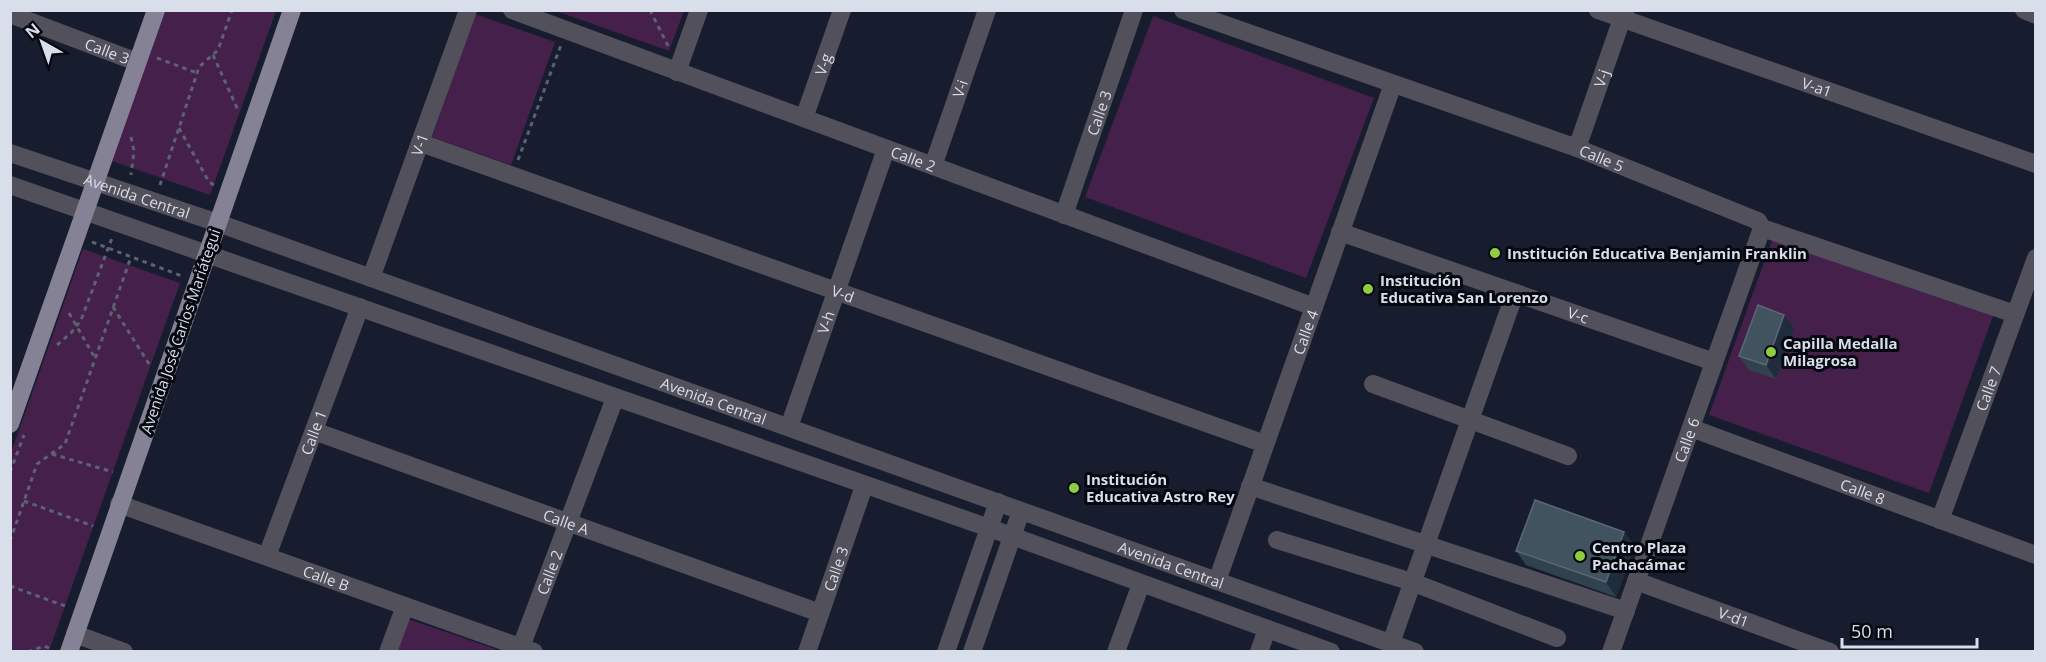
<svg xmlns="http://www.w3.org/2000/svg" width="2046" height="662" font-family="'Open Sans',sans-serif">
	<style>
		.green { fill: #45204b }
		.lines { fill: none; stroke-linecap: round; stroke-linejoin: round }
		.path { stroke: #5d6272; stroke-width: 3; stroke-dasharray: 4.5 4.5; stroke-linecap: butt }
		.minor { stroke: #52505a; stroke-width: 18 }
		.major { stroke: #868296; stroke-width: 18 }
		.wall { fill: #304250 }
		.shaded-wall { fill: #1e2c3b }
		.building { fill: #425360; stroke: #5a6876; stroke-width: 1.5 }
		.poi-dot { fill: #8ecd43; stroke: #06080f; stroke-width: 2 }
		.labels { text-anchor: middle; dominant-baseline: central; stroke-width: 6; stroke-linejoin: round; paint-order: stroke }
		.street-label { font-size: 15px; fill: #d9deeb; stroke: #06080f }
		.poi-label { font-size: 15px; font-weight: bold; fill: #d9deeb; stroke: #06080f; text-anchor: start }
	</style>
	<rect width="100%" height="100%" fill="#171d2e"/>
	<g class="green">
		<path d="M162 11H276L210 195 109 160Z"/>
		<path d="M556 11H684L669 51Z"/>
		<path d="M475 14 555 42 511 165 432 137Z"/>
		<path d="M1153 16 1374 98 1306 278 1085 197Z"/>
		<path d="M1774 235 1994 313 1929 493 1709 415Z"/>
		<path d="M83 249 180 283 49 651H11V453Z"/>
		<path d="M408 619 501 651 396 652Z"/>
	</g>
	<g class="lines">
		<g class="path">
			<path d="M650 10 668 46"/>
			<path d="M213 55 238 110"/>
			<path d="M157 58 197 73"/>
			<path d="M179 128 209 182 214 185"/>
			<path d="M131 137 134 151 131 175"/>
			<path d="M518 160 561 45"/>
			<path d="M160 185 199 67 218 50 232 10"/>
			<path d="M92 242 182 276"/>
			<path d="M113 307 149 364"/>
			<path d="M69 313 95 358"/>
			<path d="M57 345 71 333 81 320 112 238"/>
			<path d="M52 454 113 472"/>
			<path d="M10 472 24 435"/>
			<path d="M24 501 93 526"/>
			<path d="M10 541 37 464 65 444 131 257"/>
			<path d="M10 586 68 607"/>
			<path d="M28 652 44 646 52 649"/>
		</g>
		<g class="minor">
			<path id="s1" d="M512 10 1314 307"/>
			<path id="s2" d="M1183 10 1577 148 1758 221 1762 228 2015 314"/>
			<path id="s3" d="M1598 10 2036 164"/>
			<path d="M2024 10 2036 15"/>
			<path id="s4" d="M10 14 137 62"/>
			<path d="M677 72 699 10"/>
			<path id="s5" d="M804 118 842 10"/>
			<path id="s6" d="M421 143 1265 444"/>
			<path id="s7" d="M1577 148 1625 10"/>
			<path id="s8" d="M10 153 218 223 1415 652"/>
			<path id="s9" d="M933 166 987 10"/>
			<path d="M10 185 1012 536 1331 652"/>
			<path id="s10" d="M1064 215 1134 10"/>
			<path id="s11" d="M1340 232 1714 362"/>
			<path id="s12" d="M371 278 468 10"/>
			<path d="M1373 384 1568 456"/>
			<path id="s13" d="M789 427 886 149"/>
			<path id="s14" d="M1691 428 2036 555"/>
			<path id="s15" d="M314 431 820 613"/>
			<path d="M1250 486 1626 611"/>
			<path id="s16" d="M119 504 534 652"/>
			<path id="s17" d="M1940 520 2036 258"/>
			<path d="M1277 540 1412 582 1557 638"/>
			<path id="s18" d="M267 556 360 307"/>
			<path id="s19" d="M1217 581 1393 84"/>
			<path id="s20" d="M1636 581 1830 652"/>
			<path d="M75 634 124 652"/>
			<path d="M1391 643 1515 293"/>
			<path id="s21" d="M521 647 615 398"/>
			<path d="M388 652 405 606"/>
			<path id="s22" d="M807 652 864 486"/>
			<path d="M946 652 998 502"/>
			<path d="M972 652 1021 511"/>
			<path d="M1116 652 1141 584"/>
			<path d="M1259 652 1267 629"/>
			<path id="s23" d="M1611 652 1762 228"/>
		</g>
		<g class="major">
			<path d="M10 424 156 10"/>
			<path d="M69 652 292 10"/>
		</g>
	</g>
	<g class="wall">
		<path d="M1794 329 1776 379 1749 370 1739 356Z"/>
		<path d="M1624 532 1635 546 1616 597 1526 565 1516 551Z"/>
	</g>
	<g class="shaded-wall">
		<path d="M1784 315 1794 329 1776 379 1766 365Z"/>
		<path d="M1624 532 1635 546 1616 597 1606 582Z"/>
	</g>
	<g class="building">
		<path d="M1758 305 1784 315 1766 365 1739 356Z"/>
		<path d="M1535 500 1624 532 1606 582 1516 551Z"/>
	</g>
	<g class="poi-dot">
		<circle cx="1495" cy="253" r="6"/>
		<circle cx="1368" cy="289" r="6"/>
		<circle cx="1771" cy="352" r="6"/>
		<circle cx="1074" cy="488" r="6"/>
		<circle cx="1580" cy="556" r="6"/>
	</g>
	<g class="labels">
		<g class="street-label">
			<text stroke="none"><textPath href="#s4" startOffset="104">Calle 3</textPath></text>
			<text stroke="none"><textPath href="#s5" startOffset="57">V-g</textPath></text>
			<text stroke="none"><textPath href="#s7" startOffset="74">V-j</textPath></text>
			<text stroke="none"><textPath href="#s3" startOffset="232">V-a1</textPath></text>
			<text stroke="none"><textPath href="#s9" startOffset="82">V-i</textPath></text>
			<text stroke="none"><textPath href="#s10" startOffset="108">Calle 3</textPath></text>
			<text stroke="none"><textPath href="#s12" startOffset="142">V-1</textPath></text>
			<text stroke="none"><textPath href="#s2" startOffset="444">Calle 5</textPath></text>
			<text stroke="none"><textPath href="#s1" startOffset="428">Calle 2</textPath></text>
			<text stroke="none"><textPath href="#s8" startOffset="134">Avenida Central</textPath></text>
			<text stroke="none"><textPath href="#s6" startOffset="448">V-d</textPath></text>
			<text stroke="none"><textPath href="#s11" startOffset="252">V-c</textPath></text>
			<text stroke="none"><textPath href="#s13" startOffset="111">V-h</textPath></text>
			<text transform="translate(180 331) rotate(-71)">Avenida José Carlos Mariátegui</text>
			<text stroke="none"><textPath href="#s19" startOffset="264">Calle 4</textPath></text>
			<text stroke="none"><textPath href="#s17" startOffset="140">Calle 7</textPath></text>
			<text stroke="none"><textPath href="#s8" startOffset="746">Avenida Central</textPath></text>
			<text stroke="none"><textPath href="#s18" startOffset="132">Calle 1</textPath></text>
			<text stroke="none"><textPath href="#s23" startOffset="225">Calle 6</textPath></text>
			<text stroke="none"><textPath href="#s14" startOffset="183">Calle 8</textPath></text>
			<text stroke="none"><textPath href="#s15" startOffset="268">Calle A</textPath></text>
			<text stroke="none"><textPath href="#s8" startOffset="1232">Avenida Central</textPath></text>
			<text stroke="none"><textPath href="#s22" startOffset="88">Calle 3</textPath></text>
			<text stroke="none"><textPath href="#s21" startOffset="80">Calle 2</textPath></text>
			<text stroke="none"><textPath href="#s16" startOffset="220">Calle B</textPath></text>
			<text stroke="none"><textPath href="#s20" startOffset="104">V-d1</textPath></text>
		</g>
		<g class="poi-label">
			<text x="1507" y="253">Institución Educativa Benjamin Franklin</text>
			<text x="1380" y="280">Institución<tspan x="1380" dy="17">Educativa San Lorenzo</tspan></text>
			<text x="1783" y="343">Capilla Medalla<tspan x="1783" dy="17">Milagrosa</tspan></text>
			<text x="1086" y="479">Institución<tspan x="1086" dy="17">Educativa Astro Rey</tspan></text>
			<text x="1592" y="547">Centro Plaza<tspan x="1592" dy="17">Pachacámac</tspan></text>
		</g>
	</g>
	<rect width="2046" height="662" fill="none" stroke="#d9deeb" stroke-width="24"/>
	<g transform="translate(42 42) rotate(320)" stroke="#06080f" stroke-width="4.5" paint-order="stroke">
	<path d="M0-4.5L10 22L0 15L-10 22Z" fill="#d9deeb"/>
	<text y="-9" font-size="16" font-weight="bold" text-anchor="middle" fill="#d9deeb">N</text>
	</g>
	<path d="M1842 638v9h135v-9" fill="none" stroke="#d9deeb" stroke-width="3"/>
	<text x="1851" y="638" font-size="18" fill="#d9deeb" stroke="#06080f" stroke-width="4.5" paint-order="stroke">50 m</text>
</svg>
